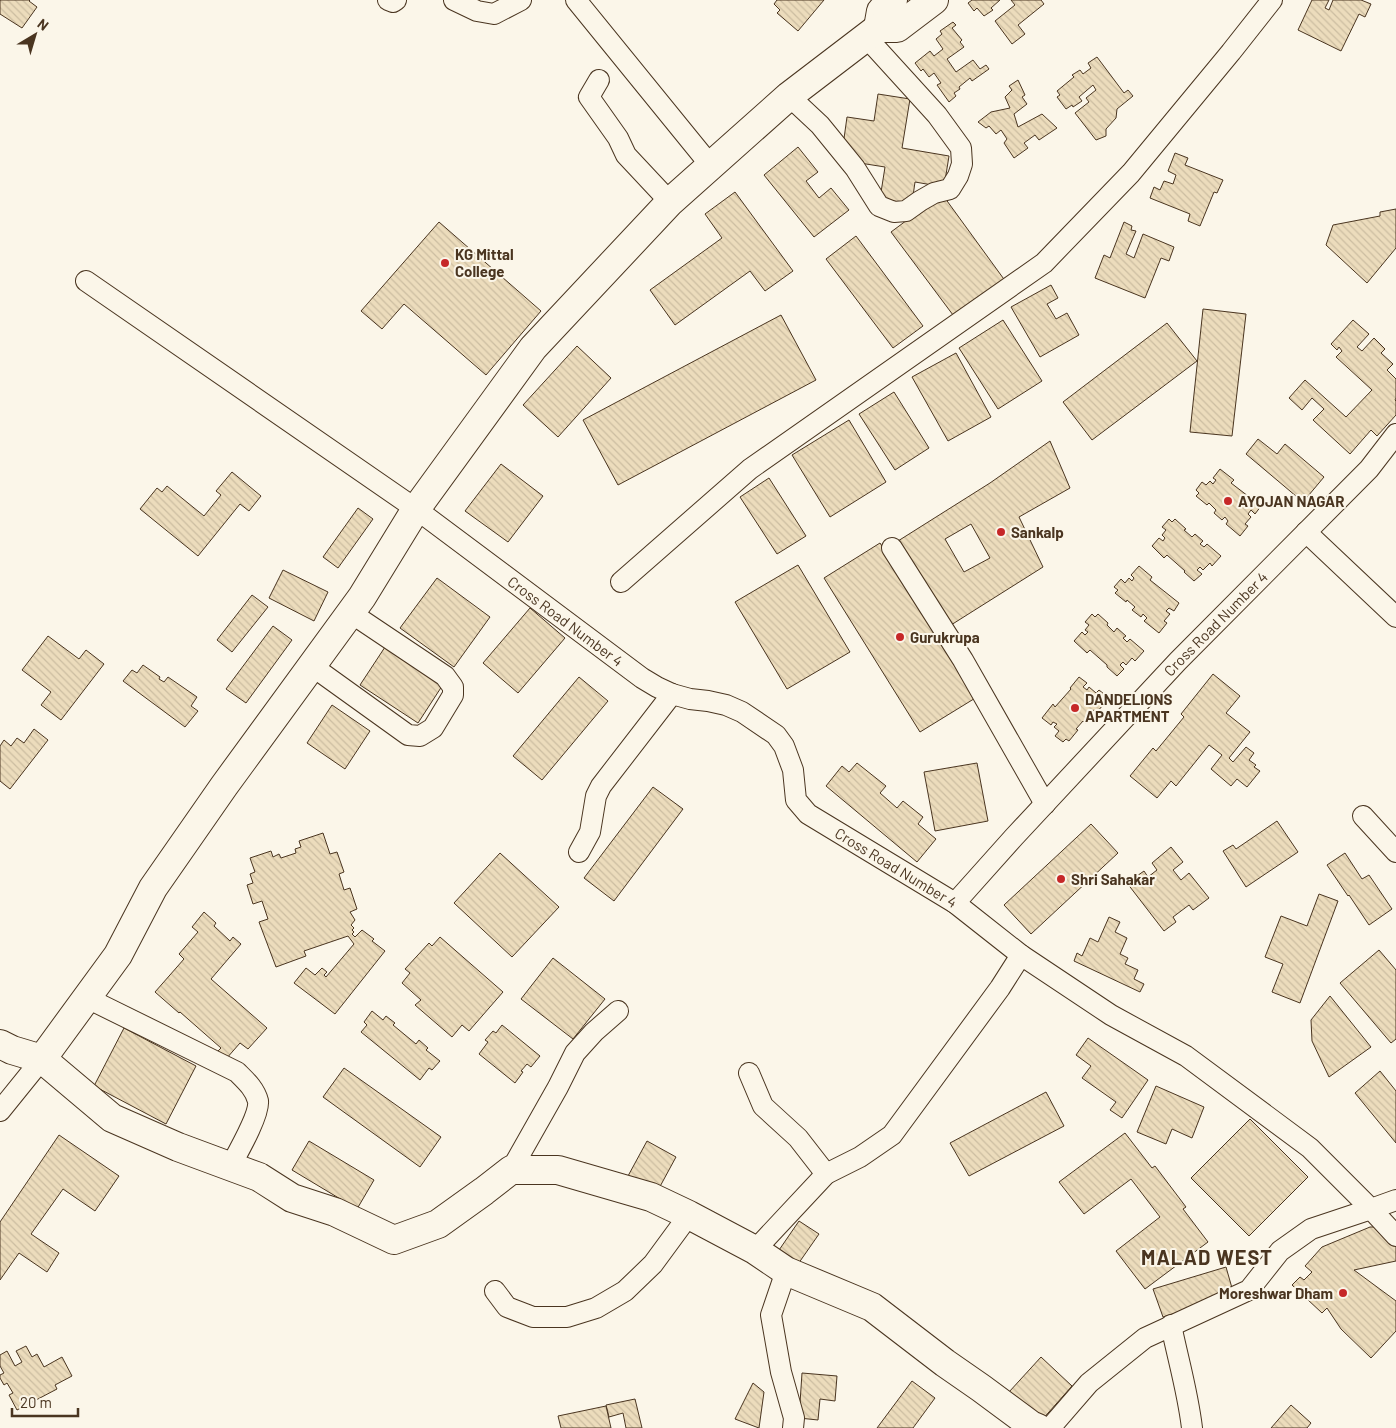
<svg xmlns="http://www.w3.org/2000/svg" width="1396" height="1428" font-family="Barlow,sans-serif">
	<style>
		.building { fill: url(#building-back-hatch); stroke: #4a3520; fill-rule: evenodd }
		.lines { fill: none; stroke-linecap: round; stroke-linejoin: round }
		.street-casing { stroke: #4a3520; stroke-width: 22 }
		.secondary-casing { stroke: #4a3520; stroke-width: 30 }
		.street { stroke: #fbf6e9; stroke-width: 20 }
		.secondary { stroke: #fbf6e9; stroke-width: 28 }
		.poi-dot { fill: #c62828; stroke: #fbf6e9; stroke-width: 2 }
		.labels { text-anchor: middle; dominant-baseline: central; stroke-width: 4; stroke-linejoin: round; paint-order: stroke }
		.poi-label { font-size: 15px; font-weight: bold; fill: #4a3520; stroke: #fbf6e9; text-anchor: start }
		.street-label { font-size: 15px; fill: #4a3520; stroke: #fbf6e9 }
		.district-label { font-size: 20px; font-weight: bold; letter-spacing: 1px; fill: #4a3520; stroke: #fbf6e9 }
	</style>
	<defs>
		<pattern id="building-back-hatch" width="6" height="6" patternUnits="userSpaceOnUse" patternTransform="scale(1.25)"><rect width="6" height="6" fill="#ecdcbc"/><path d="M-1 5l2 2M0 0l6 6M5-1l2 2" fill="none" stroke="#ccbda1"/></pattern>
	</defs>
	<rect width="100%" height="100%" fill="#fbf6e9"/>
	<g class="building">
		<path d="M0 0H30L29 1 37 7 22 28 0 14Z"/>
		<path d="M777 0H824L798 31 777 13 780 10 774 4Z"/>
		<path d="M972 0H1000L991 8 993 10 984 16 977 8 974 11 968 3Z"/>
		<path d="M1011 0H1041L1044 4 1018 25 1025 34 1012 44 995 21 1015 5Z"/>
		<path d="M1312 0H1329L1325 8 1329 10 1333 0H1361L1371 4 1365 17 1359 14 1341 51 1298 30Z"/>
		<path d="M953 22 956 25 952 28 962 40 960 42 964 47 947 59 956 72 973 60 980 69 986 65 989 69 972 81 970 78 959 87 960 89 954 93 956 96 949 102 937 85 941 83 934 73 929 77 923 69 921 71 915 63 930 51 934 56 943 49 936 39 942 34 940 31Z"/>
		<path d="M1097 57 1124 93 1128 90 1133 96 1117 109 1116 118 1106 129V136L1096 140 1075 113 1089 102 1086 98 1096 90 1093 85 1079 97 1082 101 1073 107 1072 105 1066 109 1057 97 1060 95 1057 91 1074 77 1072 75 1080 70 1083 74 1091 68 1088 63Z"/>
		<path d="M1018 80 1025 95 1022 97 1027 104 1014 114 1018 127 1042 114 1057 128 1039 140 1035 135 1024 143 1028 148 1014 158 1004 143 1007 139 1001 130 996 134 989 126 986 128 978 122 991 112 1010 108 1005 97 1012 90 1009 86Z"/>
		<path d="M878 94 910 99 902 148 949 156 944 187 915 182 911 210 879 205 885 167 841 160 847 117 874 121Z"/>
		<path d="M798 147 818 172 806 181 819 198 831 188 849 210 814 237 764 175Z"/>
		<path d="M1175 153 1188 158 1185 165 1223 180 1217 193 1214 192 1200 226 1188 221 1190 214 1150 198 1154 187 1160 190 1164 181 1173 184 1176 175 1168 171Z"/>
		<path d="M735 192 793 271 765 291 750 271 675 325 650 290 722 238 705 214Z"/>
		<path d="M942 194 1006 282 956 319 891 232Z"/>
		<path d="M1396 209V248L1367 283 1326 245 1333 225 1380 216V212Z"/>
		<path d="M439 222 541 311 486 375 404 304 382 329 361 311Z"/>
		<path d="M1124 222 1132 226 1131 230 1136 231 1126 254 1134 258 1143 234 1174 247 1169 261 1161 258 1145 298 1095 278 1104 255 1110 258Z"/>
		<path d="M856 236 923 326 893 348 826 259Z"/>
		<path d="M1051 285 1058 298 1047 304 1056 319 1067 313 1079 335 1040 357 1011 307Z"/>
		<path d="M1203 309 1246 314 1232 436 1190 432Z"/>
		<path d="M781 315 816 380 618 485 583 420Z"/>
		<path d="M1003 320 1042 381 998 409 959 348Z"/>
		<path d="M1353 320 1369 334 1357 347 1362 351 1374 338 1385 349 1381 353 1393 364 1387 370 1396 379V398L1395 400 1396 401V415L1377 436 1371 430 1350 454 1313 420 1324 409 1312 398 1302 410 1289 398 1305 380 1346 417 1372 390 1336 357 1342 351 1339 347 1337 350 1331 344Z"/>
		<path d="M1167 323 1197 361 1092 440 1063 402Z"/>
		<path d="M577 346 611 378 558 437 523 405Z"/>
		<path d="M956 353 991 417 948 441 912 377Z"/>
		<path d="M894 392 929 448 895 470 859 414Z"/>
		<path d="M849 420 886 482 830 517 792 455Z"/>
		<path d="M1258 439 1277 454 1285 444 1324 477 1303 502 1246 454Z"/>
		<path d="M1050 441 1070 488 1019 517 1043 567 951 625 898 541 990 483ZM971 524 990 558 964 572 945 539Z"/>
		<path d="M501 464 543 496 508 542 465 511Z"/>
		<path d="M1220 469 1234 480 1231 483 1261 506 1255 514 1251 510 1248 514 1251 517 1245 524 1248 526 1240 536 1226 524 1228 521 1225 517 1222 520 1214 513 1216 510 1209 503 1207 505 1196 496 1199 493 1196 490 1202 482 1206 485 1210 481 1213 484 1216 480 1213 478Z"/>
		<path d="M232 472 261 496 249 511 240 504 198 556 140 509 157 488 162 492 167 486 204 516 221 495 216 491Z"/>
		<path d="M769 478 806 536 777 554 740 497Z"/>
		<path d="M358 508 373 519 338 568 323 557Z"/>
		<path d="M1169 519 1172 522 1175 519 1186 529 1184 530 1192 537 1195 534 1203 541 1200 544 1204 547 1207 544 1221 556 1212 566 1210 563 1203 570 1200 567 1197 570 1202 574 1194 581 1184 572 1185 571 1167 555 1164 558 1152 546 1159 538 1163 541 1165 538 1162 535 1166 530 1162 527Z"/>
		<path d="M880 543 977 697 920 732 824 578Z"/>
		<path d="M798 565 850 652 787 689 735 602Z"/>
		<path d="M1139 566 1152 577 1150 580 1179 603 1174 611 1169 608 1166 611 1170 614 1164 621 1167 623 1159 633 1144 621 1147 618 1143 614 1141 617 1132 610 1135 607 1127 600 1126 602 1115 593 1118 590 1114 587 1121 579 1125 583 1129 578 1132 581 1134 578 1131 575Z"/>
		<path d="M283 570 328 592 314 621 269 598Z"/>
		<path d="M437 578 490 617 454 667 400 628Z"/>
		<path d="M252 595 268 607 232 652 217 640Z"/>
		<path d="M530 608 565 638 518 693 483 663Z"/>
		<path d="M1092 614 1095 617 1098 614 1108 623 1107 625 1114 632 1117 628 1126 636 1123 638 1127 642 1130 639 1144 651 1135 661 1132 658 1126 665 1123 662 1120 665 1124 669 1117 676 1107 667V665L1090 650 1087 653 1074 641 1082 632 1085 635 1088 632 1085 630 1089 625 1085 622Z"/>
		<path d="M273 626 292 640 246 703 226 689Z"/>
		<path d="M48 636 79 659 86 650 104 664 61 720 41 705 51 692 22 670Z"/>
		<path d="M387 644 444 683 418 723 360 685Z"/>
		<path d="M143 665 160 677 159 679 164 682 168 677 197 697 191 706 198 711 185 727 123 681 132 670 137 673Z"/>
		<path d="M1213 674 1240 696 1226 713 1250 732 1229 758 1233 762 1246 747 1254 753 1249 760 1256 765 1254 767 1260 771 1247 787 1237 779 1231 786 1211 769 1222 755 1209 745 1176 786 1171 781 1157 798 1130 776 1153 748 1156 751 1184 717 1181 714Z"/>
		<path d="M579 677 608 701 542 780 513 756Z"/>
		<path d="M1079 677 1087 683 1083 687 1087 690 1089 687 1096 693 1099 690 1109 698 1097 712 1094 710 1090 713 1093 716 1086 724 1083 721 1076 729 1078 730 1069 741 1066 739 1063 742 1055 736 1059 731 1054 727 1057 724 1053 722 1051 725 1042 718 1053 704 1055 707 1071 689 1070 688Z"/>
		<path d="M332 705 370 731 345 769 307 743Z"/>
		<path d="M34 729 48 740 10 789 0 781V746L4 740 11 746 17 738 24 743Z"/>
		<path d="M857 763 886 786 880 793 897 808 903 801 923 817 918 824 936 839 917 862 826 786 842 766 849 772Z"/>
		<path d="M977 763 988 821 935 831 924 772Z"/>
		<path d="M653 787 683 809 614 901 584 878Z"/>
		<path d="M1277 821 1298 852 1246 887 1223 851 1233 845 1236 849Z"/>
		<path d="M1091 824 1118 853 1031 934 1004 905Z"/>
		<path d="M323 833 330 854 337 852 344 872 339 874 344 890 350 888 357 909 350 912 355 920 351 925 354 928 352 930 354 932 352 934 355 937 362 930 374 939 372 941 385 951 335 1014 294 983 306 968 315 975 322 968 327 972 324 975 326 977 354 944 348 936 304 951 306 956 276 967 259 922 268 919 262 901 253 904 247 885 253 883 250 874 255 872 250 858 271 851 273 857 279 854 281 858 296 853 295 849 301 847 299 841Z"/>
		<path d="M1171 847 1183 862 1173 870 1181 880 1189 873 1209 898 1193 910 1189 905 1173 917 1176 922 1164 931 1127 883 1144 871 1148 877 1157 870 1152 863Z"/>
		<path d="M500 853 559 907 512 957 454 903Z"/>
		<path d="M1345 853 1362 879 1369 875 1392 909 1369 925 1349 895 1348 896 1327 865Z"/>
		<path d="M1319 894 1338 901 1300 1003 1272 992 1283 964 1265 957 1281 916 1307 926Z"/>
		<path d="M204 912 216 923 214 926 230 941 233 937 241 944 211 979 267 1028 248 1049 240 1043 226 1059 218 1051 221 1048 180 1012 179 1013 155 992 184 959 179 954 198 932 192 927Z"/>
		<path d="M1109 917 1120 922 1115 932 1127 938 1120 954 1128 958 1125 964 1138 970 1134 979 1144 984 1140 992 1074 961 1077 953 1082 956 1090 938 1098 942Z"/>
		<path d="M440 937 503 992 469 1031 462 1025 452 1037 415 1005 421 1000 402 983 410 973 405 969 429 943 432 946Z"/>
		<path d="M1379 950 1396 970V1039L1391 1043 1340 983Z"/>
		<path d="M553 958 605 999 573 1039 521 999Z"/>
		<path d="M1330 996 1371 1047 1329 1077 1312 1041 1311 1020Z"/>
		<path d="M372 1011 383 1020 386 1016 395 1023 393 1025 416 1044 419 1040 428 1048 426 1050 440 1061 432 1070 429 1068 420 1080 361 1032 367 1025 364 1022Z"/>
		<path d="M502 1025 540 1056 531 1067 527 1064 521 1071 523 1072 515 1083 479 1054 488 1042 485 1040 493 1031 496 1033Z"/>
		<path d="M124 1028 196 1066 166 1124 94 1086Z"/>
		<path d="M1088 1038 1148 1080 1122 1118 1110 1110 1116 1102 1082 1078 1091 1066 1076 1055Z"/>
		<path d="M344 1068 441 1137 420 1167 323 1097Z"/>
		<path d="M1380 1071 1396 1091V1143L1355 1093Z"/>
		<path d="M1156 1086 1204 1107 1192 1138 1172 1129 1166 1144 1137 1132Z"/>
		<path d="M1046 1092 1064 1126 969 1176 950 1143Z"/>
		<path d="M1250 1119 1308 1177 1249 1236 1191 1178Z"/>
		<path d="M1125 1133 1152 1168 1155 1166 1186 1207 1183 1209 1208 1242 1145 1289 1116 1251 1160 1217 1131 1179 1084 1214 1059 1182Z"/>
		<path d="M59 1135 119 1176 95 1211 63 1189 31 1234 59 1253 47 1272 19 1253 0 1280V1222Z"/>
		<path d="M309 1141 374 1180 357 1209 292 1170Z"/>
		<path d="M647 1141 676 1157 657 1192 628 1176Z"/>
		<path d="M799 1221 819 1234 796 1267 777 1253Z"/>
		<path d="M1370 1227H1396V1261L1354 1270 1396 1301V1331L1371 1358 1341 1329 1327 1308 1322 1313 1292 1285 1300 1277 1304 1280 1312 1272 1305 1266 1322 1247Z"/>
		<path d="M1226 1267 1234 1295 1163 1317 1153 1289Z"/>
		<path d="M26 1346 32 1357 37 1354 44 1367 62 1357 72 1376 55 1385 57 1389 17 1410 9 1395 13 1393 7 1383 4 1385 0 1378V1375L4 1373 0 1366V1355L7 1351 15 1366 22 1362 16 1351Z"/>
		<path d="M1041 1357 1072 1386 1041 1421 1009 1392Z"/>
		<path d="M802 1373 837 1376 835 1401 820 1399 818 1420 799 1418Z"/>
		<path d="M912 1381 935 1398 913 1428H877Z"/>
		<path d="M753 1383 764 1392 759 1428 735 1419Z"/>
		<path d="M635 1399 642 1428H626L623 1413 609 1417 606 1405Z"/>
		<path d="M1291 1405 1311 1423 1307 1428H1271Z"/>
		<path d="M606 1406 611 1428H561L558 1416Z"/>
	</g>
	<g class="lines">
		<g class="street-casing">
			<g id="street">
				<path d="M388 0 393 2 396 0"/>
				<path d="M454 0 477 11 494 14 521 0"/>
				<path d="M576 0 711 166"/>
				<path d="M599 80 589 97 618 138 626 155 670 202"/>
				<path d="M789 96 820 125 855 168 879 206 894 212 906 211 920 201 934 193 950 189 958 176 962 164 961 148 937 115 866 37"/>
				<path id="s1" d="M86 281 416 509 642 678 657 687 672 694 690 699 708 701 726 705 742 712 776 735 784 746 793 770 796 800 808 814 955 903 1021 955 1111 1015 1186 1056 1310 1148 1371 1209 1396 1200"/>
				<path d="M1306 532 1396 617"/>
				<path d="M892 548 963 660 1045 804"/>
				<path d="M621 582 750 469 1044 263 1131 173 1231 52 1272 0"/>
				<path d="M312 666 408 735 420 736 433 728 453 695V687L445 676 351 613"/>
				<path d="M1363 816 1396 852"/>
				<path d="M579 852 590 832 596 796 601 786 672 694"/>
				<path id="s2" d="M955 903 1014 837 1178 661 1369 469 1396 434"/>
				<path d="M87 998 237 1072C246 1081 255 1089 258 1101 260 1114 237 1154 230 1167"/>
				<path d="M749 1073 763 1106 798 1138 826 1174"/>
				<path d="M0 1111 42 1059"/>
				<path d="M511 1170 558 1087 575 1053 594 1032 618 1011"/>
				<path d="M755 1250 826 1174 860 1157 892 1135 1000 988 1021 955"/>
				<path d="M786 1271 771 1315 781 1372 794 1418 793 1428"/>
				<path d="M495 1291 507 1307 533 1317H567L596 1308 625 1291 653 1264 689 1215"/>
				<path d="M1171 1325C1178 1359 1188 1393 1192 1428"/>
				<path d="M1050 1428 1089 1383 1145 1338 1249 1290 1280 1251 1311 1229 1371 1209 1396 1236"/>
			</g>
		</g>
		<g class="secondary-casing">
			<g id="secondary">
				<path d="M878 28 881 11 893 0"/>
				<path d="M0 1044 12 1050 42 1059 112 1118 178 1147 259 1177 292 1198 335 1212 394 1240 438 1224 484 1191 511 1170H558L651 1197 689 1215 755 1250 786 1271 872 1307 945 1363 981 1388 1031 1425 1038 1428"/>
				<path d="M42 1059 118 955 153 888 224 786 362 597 416 509 533 348 670 202 789 96 878 28H897L934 0"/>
			</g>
		</g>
		<use href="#street" class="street"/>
		<use href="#secondary" class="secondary"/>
	</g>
	<g class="poi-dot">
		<circle cx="445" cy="263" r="5"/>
		<circle cx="1228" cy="501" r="5"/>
		<circle cx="1001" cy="532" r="5"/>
		<circle cx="900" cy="637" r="5"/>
		<circle cx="1075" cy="708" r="5"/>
		<circle cx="1061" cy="879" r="5"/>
		<circle cx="1343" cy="1293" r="5"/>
	</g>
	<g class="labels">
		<g class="poi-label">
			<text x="455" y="254">KG Mittal<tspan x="455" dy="17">College</tspan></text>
			<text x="1238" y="501">AYOJAN NAGAR</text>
			<text x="1011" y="532">Sankalp</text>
			<text x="910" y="637">Gurukrupa</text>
			<text x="1085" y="699">DANDELIONS<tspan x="1085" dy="17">APARTMENT</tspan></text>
			<text x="1071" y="879">Shri Sahakar</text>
			<text x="1333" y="1293" text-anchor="end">Moreshwar Dham</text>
		</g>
		<g class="street-label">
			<text stroke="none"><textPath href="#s1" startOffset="588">Cross Road Number 4</textPath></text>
			<text stroke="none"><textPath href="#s2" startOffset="382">Cross Road Number 4</textPath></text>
			<text stroke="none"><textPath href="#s1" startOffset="1022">Cross Road Number 4</textPath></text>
		</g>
		<g class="district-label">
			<text x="1207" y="1257">MALAD WEST</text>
		</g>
	</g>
	<g transform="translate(35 35) rotate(38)" stroke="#fbf6e9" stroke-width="4" paint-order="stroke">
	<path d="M0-4L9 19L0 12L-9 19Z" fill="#4a3520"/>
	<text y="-8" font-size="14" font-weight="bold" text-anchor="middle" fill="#4a3520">N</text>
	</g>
	<path d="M12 1408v8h66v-8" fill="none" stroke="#4a3520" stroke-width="2.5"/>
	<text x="20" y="1408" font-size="15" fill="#4a3520" stroke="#fbf6e9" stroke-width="4" paint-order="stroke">20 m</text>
</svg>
